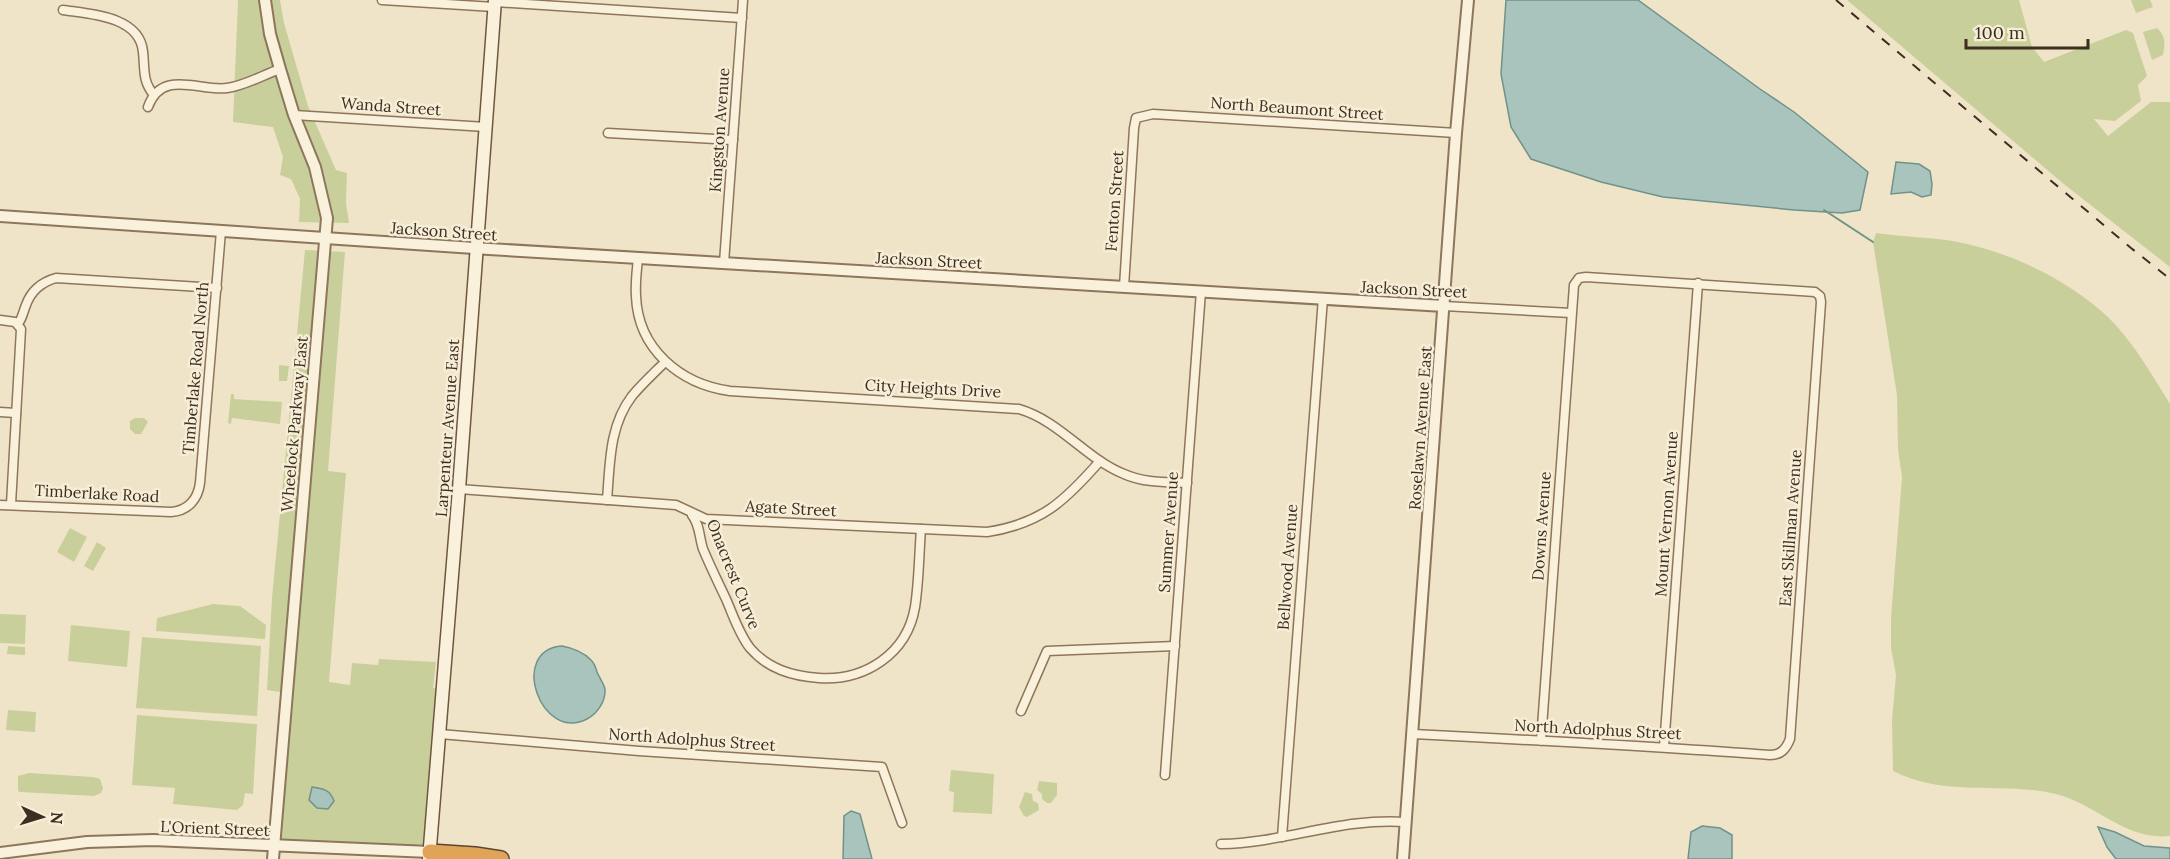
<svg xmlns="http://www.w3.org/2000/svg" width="2170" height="859" font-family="Lora,serif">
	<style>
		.green { fill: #c9cf9b }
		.water { fill: #a9c4bc; stroke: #6f938a; stroke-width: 1.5 }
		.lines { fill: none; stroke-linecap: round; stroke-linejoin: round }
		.stream { stroke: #6f938a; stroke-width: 2 }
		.minor-casing { stroke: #8d765c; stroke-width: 11 }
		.tertiary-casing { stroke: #8d765c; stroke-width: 14 }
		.secondary-casing { stroke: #6f573f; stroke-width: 15 }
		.motorway-casing { stroke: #5b4430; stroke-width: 18 }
		.minor { stroke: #faf1dc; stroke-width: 8 }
		.tertiary { stroke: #faf1dc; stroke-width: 10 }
		.secondary { stroke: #faf1dc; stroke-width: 12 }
		.motorway { stroke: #e0a458; stroke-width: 15 }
		.rail { stroke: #3d2e20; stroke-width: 2; stroke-dasharray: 10 10; stroke-linecap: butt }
		.labels { text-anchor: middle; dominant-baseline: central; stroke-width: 5; stroke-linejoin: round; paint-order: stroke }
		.street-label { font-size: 16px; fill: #3d2e20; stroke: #f7eed8 }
	</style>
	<rect width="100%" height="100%" fill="#f0e4c8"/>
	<g class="green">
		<path d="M238 0H280L284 23 308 106 336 170 347 173 346 203 349 223 299 222 300 199 291 179 280 175 283 157 273 127 233 122Z"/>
		<path d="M1847 0H2019L2032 47 2044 62 2126 30 2133 33 2147 76 2138 85 2141 101 2115 121 2094 119 2108 136 2151 102H2170V267L2065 185Z"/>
		<path d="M2131 0H2150L2153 7 2136 13Z"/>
		<path d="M2157 28C2166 36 2165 44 2163 55L2152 60 2143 32Z"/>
		<path d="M1876 233C1903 237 1932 237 1958 242 2013 253 2068 280 2109 318 2134 343 2152 375 2170 404V836C2126 841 2096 804 2056 794 2000 781 1946 798 1893 771L1892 720 1896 675 1891 648V618L1902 477 1898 450 1897 395 1873 242Z"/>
		<path d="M305 250 345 252 328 471 346 473 329 682 350 685 352 663 378 665 379 659 436 662 433 688 443 689 430 852 274 845 286 693 267 690 272 598Z"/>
		<path d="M279 365 289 366 287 381H279Z"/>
		<path d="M231 394H234V399L282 402 280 424 232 418 231 424 228 423Z"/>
		<path d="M135 418H144L148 422 141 434H135L130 429V421Z"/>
		<path d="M70 528 87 537 74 562 57 552Z"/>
		<path d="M97 542 106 548 93 571 84 566Z"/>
		<path d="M213 604 240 606 266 625 265 639 156 631 157 618Z"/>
		<path d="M0 614 26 615 25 644 0 643Z"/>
		<path d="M71 625 130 631 127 667 68 661Z"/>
		<path d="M142 637 261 646 257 716 136 708Z"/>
		<path d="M8 646 25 647V655L7 654Z"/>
		<path d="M8 710 36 712 35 732 6 730Z"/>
		<path d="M137 715 257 724 253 794 245 793 243 805 237 810 173 804 175 788 132 785Z"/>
		<path d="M951 770 994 774 992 814 953 812 954 792 949 791Z"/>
		<path d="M29 773 93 777 100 779 103 788 101 793 94 796 20 792 18 791V776Z"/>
		<path d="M1039 781 1057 783V795L1051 803H1047L1042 799V794L1037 790Z"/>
		<path d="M1025 792 1032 794 1033 801 1038 803 1039 810 1027 817 1024 816 1019 807Z"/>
	</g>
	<g class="water">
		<path d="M1506 0H1638L1760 89 1794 112 1868 172 1860 210 1842 213 1794 210 1663 197 1601 182 1531 159 1511 127 1501 74Z"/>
		<path d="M1896 162 1919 164 1930 171 1932 184 1931 195 1922 197 1911 192 1891 194Z"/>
		<path d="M562 646C573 648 583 652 591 660 594 663 596 668 597 672 599 677 604 684 605 689 606 701 597 714 587 719 541 743 508 650 562 646Z"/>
		<path d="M312 787C323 789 330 789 334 801L328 809 317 808 309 800Z"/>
		<path d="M851 811 860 814 872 859H843L844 816Z"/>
		<path d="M1702 826 1720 828 1732 835V859H1688L1691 832Z"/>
		<path d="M2098 827 2115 832 2144 846 2170 848V859H2116L2107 847Z"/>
	</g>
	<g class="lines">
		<path class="stream" d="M1824 210 1873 242"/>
		<g class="minor-casing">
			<g id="minor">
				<path d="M382 0 494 7"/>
				<path d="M495 2 742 18"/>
				<path d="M63 10C90 14 140 16 143 52 145 69 142 81 154 95"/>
				<path d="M148 107C162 68 200 92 227 88 244 86 263 75 280 69"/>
				<path d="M294 115 486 127"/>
				<path d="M608 133 733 140"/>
				<path d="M638 258C637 270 635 283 636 296 638 349 680 384 730 391L1019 409C1060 421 1085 458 1124 474 1144 483 1166 482 1187 483"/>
				<path d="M724 263 743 0"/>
				<path d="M1124 287 1134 128 1136 118 1153 114 1456 133"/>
				<path d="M1444 306 1571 313"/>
				<path d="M0 320 15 322 21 329 11 504"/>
				<path d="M18 324C23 317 23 312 26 305 31 291 42 282 56 278L217 288"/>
				<path d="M0 412 16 413"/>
				<path d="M459 489 676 505 706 519 987 532C1041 524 1065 501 1100 461"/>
				<path d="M607 500C610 464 609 426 632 396 642 384 654 373 665 362"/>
				<path d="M0 505 171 512C188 511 198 499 200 483L221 231"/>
				<path d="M692 515C700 525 699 537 703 549 710 566 718 582 726 599 733 615 739 634 750 648 768 669 792 676 819 678 865 681 907 654 915 607 919 581 919 555 921 529"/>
				<path d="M1021 711 1047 651 1175 646"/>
				<path d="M440 734 639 751 882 767 902 823"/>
				<path d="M1413 734C1532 740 1651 746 1770 755 1781 755 1786 749 1790 739L1821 302 1820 296 1815 292 1586 277 1579 278 1574 285 1541 741"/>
				<path d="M1664 747 1698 283"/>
				<path d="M1165 775 1201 291"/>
				<path d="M1282 837 1323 298"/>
				<path d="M1221 844C1284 843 1343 817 1406 822"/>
			</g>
		</g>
		<g class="tertiary-casing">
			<g id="tertiary">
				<path d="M265 0 270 34 280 69 294 115 315 167 327 218 273 859"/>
				<path d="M0 216 489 249 1444 306"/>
				<path d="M0 853 87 842 153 840 430 852"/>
				<path d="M1403 859 1456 133 1468 0"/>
			</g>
		</g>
		<g class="secondary-casing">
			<path id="secondary" d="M429 859 459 489 495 0"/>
		</g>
		<g class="motorway-casing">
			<path id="motorway" d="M430 852 475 855 501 859"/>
		</g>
		<use href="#minor" class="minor"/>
		<use href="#tertiary" class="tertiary"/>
		<use href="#secondary" class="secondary"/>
		<use href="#motorway" class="motorway"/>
		<path class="rail" d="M1836 0 2131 248 2170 279"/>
	</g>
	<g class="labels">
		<g class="street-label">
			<text transform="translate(391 106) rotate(4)">Wanda Street</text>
			<text transform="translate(1297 108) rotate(4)">North Beaumont Street</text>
			<text transform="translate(719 130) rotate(-86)">Kingston Avenue</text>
			<text transform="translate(1114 201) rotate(-86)">Fenton Street</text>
			<text transform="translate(444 231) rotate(4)">Jackson Street</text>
			<text transform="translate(929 260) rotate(3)">Jackson Street</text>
			<text transform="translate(1414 289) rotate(3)">Jackson Street</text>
			<text transform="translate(195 368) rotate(-85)">Timberlake Road North</text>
			<text transform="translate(933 388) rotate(3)">City Heights Drive</text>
			<text transform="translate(294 424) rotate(-85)">Wheelock Parkway East</text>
			<text transform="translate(447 428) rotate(-86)">Larpenteur Avenue East</text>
			<text transform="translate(1420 428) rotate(-86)">Roselawn Avenue East</text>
			<text transform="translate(97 493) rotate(3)">Timberlake Road</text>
			<text transform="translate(791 508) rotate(3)">Agate Street</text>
			<text transform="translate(1666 514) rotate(-86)">Mount Vernon Avenue</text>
			<text transform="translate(1541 526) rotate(-86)">Downs Avenue</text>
			<text transform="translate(1790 528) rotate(-86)">East Skillman Avenue</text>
			<text transform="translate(1168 532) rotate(-86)">Summer Avenue</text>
			<text transform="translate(1287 567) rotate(-86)">Bellwood Avenue</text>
			<text transform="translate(734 574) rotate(68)">Onacrest Curve</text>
			<text transform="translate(1598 729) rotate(3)">North Adolphus Street</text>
			<text transform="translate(692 739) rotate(4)">North Adolphus Street</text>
			<text transform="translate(215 828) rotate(2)">L'Orient Street</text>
		</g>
	</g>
	<g transform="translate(42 817) rotate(94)" stroke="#f7eed8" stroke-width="4.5" paint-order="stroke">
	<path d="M0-4.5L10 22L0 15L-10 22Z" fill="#3d2e20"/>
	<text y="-9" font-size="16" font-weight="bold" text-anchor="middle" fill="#3d2e20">N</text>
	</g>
	<path d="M1966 39v9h122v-9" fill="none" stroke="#3d2e20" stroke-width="3"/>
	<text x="1975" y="39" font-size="18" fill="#3d2e20" stroke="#f7eed8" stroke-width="4.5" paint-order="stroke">100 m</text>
</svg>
